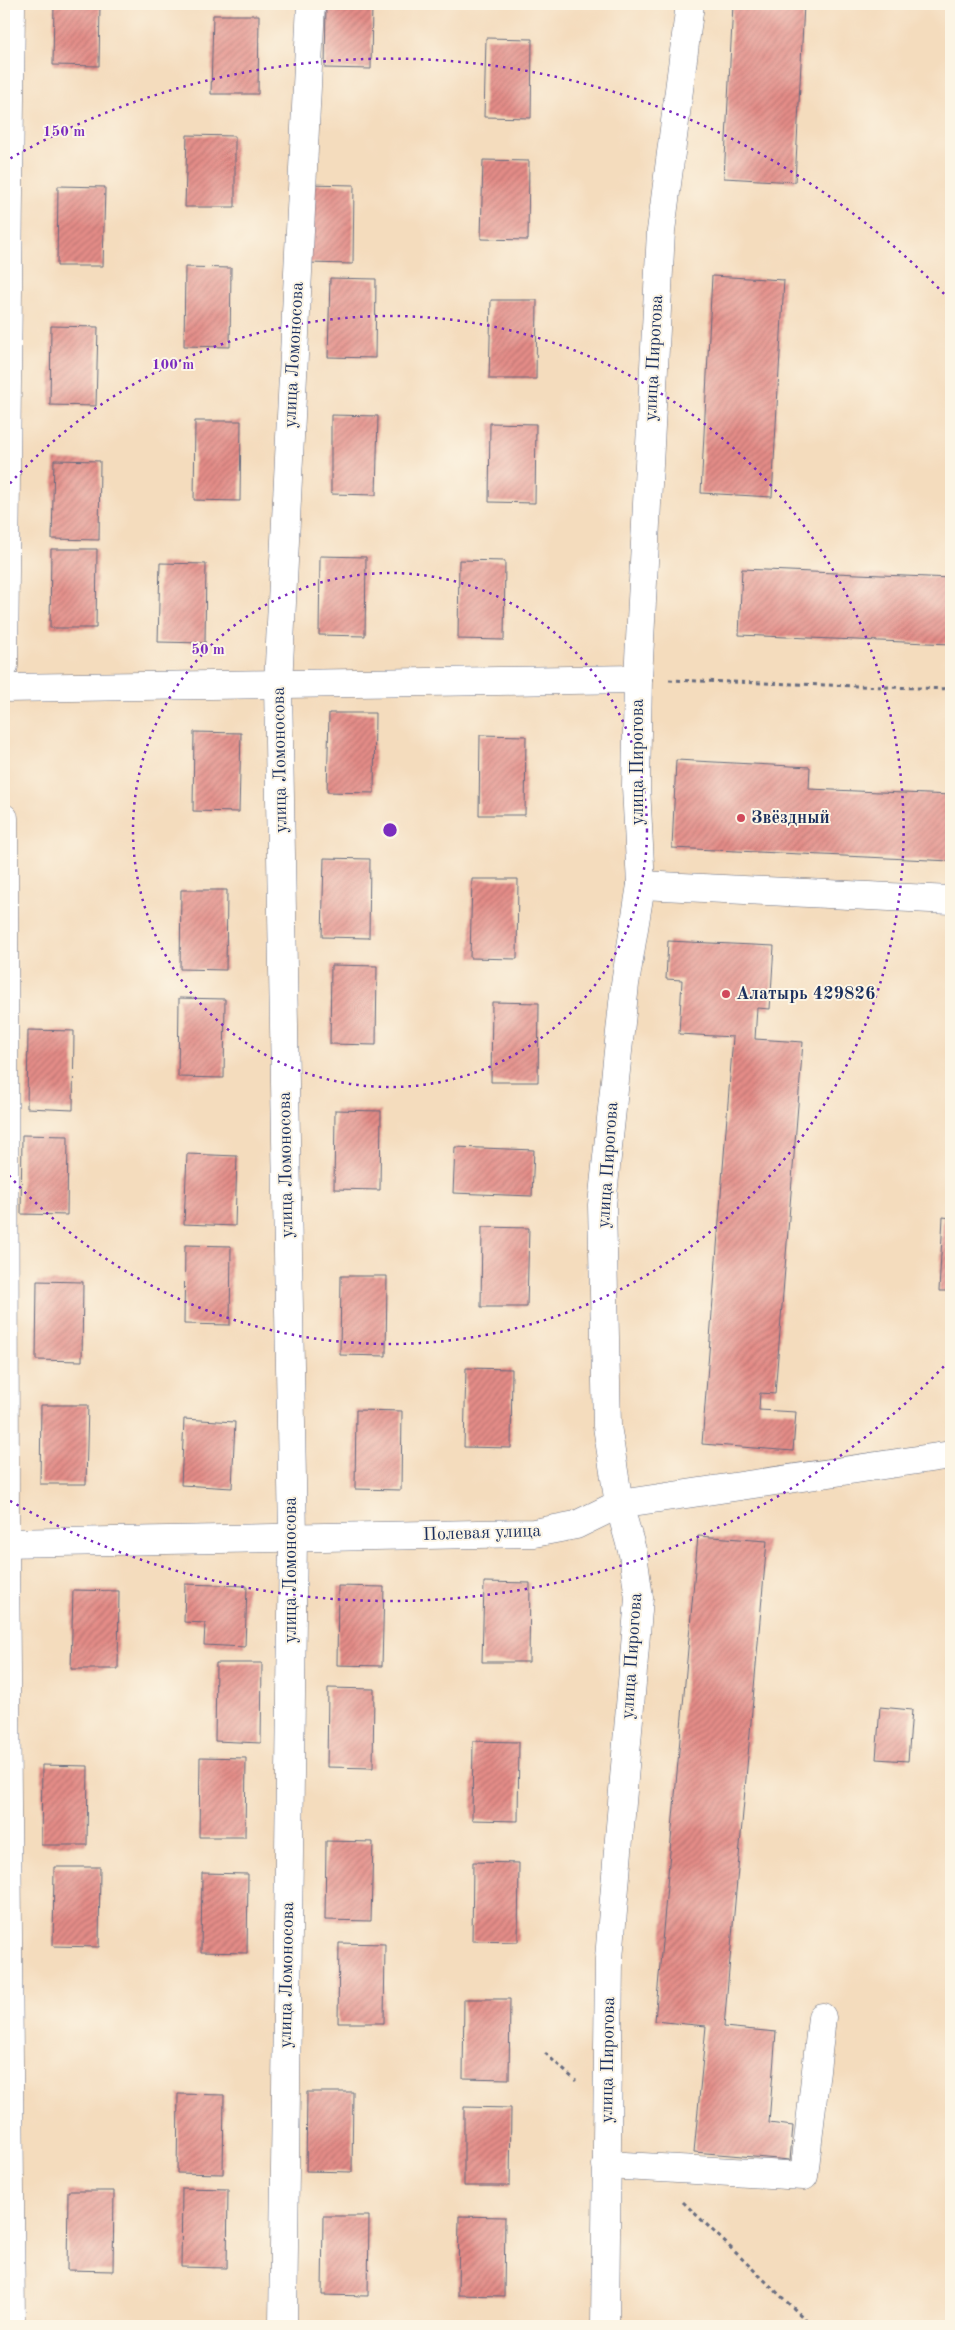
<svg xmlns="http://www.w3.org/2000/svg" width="955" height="2330" font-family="'Old Standard TT',serif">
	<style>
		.building { fill: url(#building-hatch) }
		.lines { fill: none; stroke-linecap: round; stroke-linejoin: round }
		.minor-casing { stroke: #676c7f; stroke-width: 29 }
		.path { stroke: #676c7f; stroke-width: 3; stroke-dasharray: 4 4; stroke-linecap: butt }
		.minor { stroke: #fff; stroke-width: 28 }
		.ring { fill: none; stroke: #7b2cbf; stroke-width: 2.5; stroke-dasharray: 2.5 5 }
		.poi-dot { fill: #d1495b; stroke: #fcf5e5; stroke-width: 2 }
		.labels { text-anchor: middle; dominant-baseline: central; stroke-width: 4; stroke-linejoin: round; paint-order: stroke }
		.street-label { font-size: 18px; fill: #1b2f5e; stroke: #fcf5e5 }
		.poi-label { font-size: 18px; font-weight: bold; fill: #1b2f5e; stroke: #fcf5e5; text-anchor: start }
		.centre { fill: #7b2cbf; stroke: #fcf5e5; stroke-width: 2.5 }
		.ring-label { font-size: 15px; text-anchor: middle; font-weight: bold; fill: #7b2cbf; stroke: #fcf5e5; stroke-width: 4; stroke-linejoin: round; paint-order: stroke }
	</style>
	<defs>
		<pattern id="building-hatch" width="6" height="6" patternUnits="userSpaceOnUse" patternTransform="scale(1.25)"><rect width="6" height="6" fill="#e48c87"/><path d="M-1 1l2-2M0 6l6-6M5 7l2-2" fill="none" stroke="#b87372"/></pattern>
	</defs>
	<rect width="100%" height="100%" fill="#fcf5e5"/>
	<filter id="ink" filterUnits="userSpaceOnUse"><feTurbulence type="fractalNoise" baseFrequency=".02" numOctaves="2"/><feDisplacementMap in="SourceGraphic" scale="10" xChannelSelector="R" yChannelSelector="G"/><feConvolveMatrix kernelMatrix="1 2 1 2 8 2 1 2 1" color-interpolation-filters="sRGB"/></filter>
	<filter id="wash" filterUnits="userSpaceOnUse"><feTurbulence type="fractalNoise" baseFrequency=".0096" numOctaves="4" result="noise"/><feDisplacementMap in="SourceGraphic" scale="20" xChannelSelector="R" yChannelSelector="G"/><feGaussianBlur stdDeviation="1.12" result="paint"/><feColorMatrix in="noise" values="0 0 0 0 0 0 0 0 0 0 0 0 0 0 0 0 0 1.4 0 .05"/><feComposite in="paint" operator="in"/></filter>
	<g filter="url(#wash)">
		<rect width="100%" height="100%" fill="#f4dcbd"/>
		<g id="blocks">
			<g class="building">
				<path d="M54 4H100L99 66 53 65Z"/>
				<path d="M326 4H372L371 69 325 68Z"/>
				<path d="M733 4H804L795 182 724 178Z"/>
				<path d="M213 15H259L258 94H211Z"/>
				<path d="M486 38 532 39 531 118 484 117Z"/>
				<path d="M187 135 235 136V207H185Z"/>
				<path d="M483 160 529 161 528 240 481 239Z"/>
				<path d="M308 184 354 185 353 264 307 263Z"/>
				<path d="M58 186 105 187 103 266H57Z"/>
				<path d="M185 267 231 268 230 347 184 346Z"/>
				<path d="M712 276 784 280 772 497 701 493Z"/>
				<path d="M330 278 376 279 375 358 328 357Z"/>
				<path d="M491 300H537L536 379H489Z"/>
				<path d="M51 326 98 327 96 406 50 405Z"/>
				<path d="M331 415 378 416 376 495 331 494Z"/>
				<path d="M195 421H241L240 501 194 500Z"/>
				<path d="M490 423 536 424 535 503 489 502Z"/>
				<path d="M54 460 100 461 99 540 52 539Z"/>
				<path d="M51 549H97L96 628H50Z"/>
				<path d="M320 556 366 557 365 636 319 635Z"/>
				<path d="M459 560 505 561 504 640 458 639Z"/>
				<path d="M160 563 206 564 205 643 158 642Z"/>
				<path d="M742 569 951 578V644L739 635Z"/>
				<path d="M329 713H375L374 793 327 792Z"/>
				<path d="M194 732 241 733 239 812 193 811Z"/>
				<path d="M480 735 526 736 525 815H479Z"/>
				<path d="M676 760 810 767 809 789 951 795V861L672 848Z"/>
				<path d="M324 858 370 859 369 938 322 937Z"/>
				<path d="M472 879H518L517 959 470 958Z"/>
				<path d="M181 890H227L226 970 180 969Z"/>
				<path d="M668 941 774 946 770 1009 757 1008 755 1039 803 1042 775 1394 760 1393 759 1410 796 1412 793 1451 702 1444 733 1037 679 1034 682 980 666 979Z"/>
				<path d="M331 965 377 966 376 1045 330 1044Z"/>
				<path d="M179 998 225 999 224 1078 178 1077Z"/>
				<path d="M492 1002 539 1003 538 1082H491Z"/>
				<path d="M28 1030 74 1031 73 1110 27 1108Z"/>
				<path d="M335 1110 381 1111 380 1190 334 1189Z"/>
				<path d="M22 1135 68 1136 67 1215 21 1214Z"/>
				<path d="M455 1147 534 1150 532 1196 453 1193Z"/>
				<path d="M187 1154 237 1156 235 1226 184 1224Z"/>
				<path d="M943 1217 951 1218V1291H939Z"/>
				<path d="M482 1227 529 1228 527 1307H481Z"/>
				<path d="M185 1245 231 1246 230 1325 184 1324Z"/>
				<path d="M341 1276H387L386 1356 340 1355Z"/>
				<path d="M37 1281 83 1282 82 1361 36 1360Z"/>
				<path d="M466 1368 512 1369 511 1448 464 1447Z"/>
				<path d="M41 1405H88L86 1484H40Z"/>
				<path d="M356 1410 402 1411 401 1490 355 1489Z"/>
				<path d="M184 1419 235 1422 232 1488 181 1485Z"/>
				<path d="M698 1536 767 1541 724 2027 776 2032 769 2123 793 2126 790 2160 694 2152 706 2026 655 2021Z"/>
				<path d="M484 1582 530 1583 529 1662H482Z"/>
				<path d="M185 1584 247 1586 245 1647 204 1645 205 1623 184 1622Z"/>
				<path d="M338 1586 384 1587 382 1666 337 1665Z"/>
				<path d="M73 1590 119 1591 118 1669H71Z"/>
				<path d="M216 1663H262L261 1743 215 1741Z"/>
				<path d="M328 1688 374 1689 373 1768 327 1767Z"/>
				<path d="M880 1707 912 1710 908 1761 876 1759Z"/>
				<path d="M473 1741 519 1742 518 1821 472 1820Z"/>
				<path d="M200 1757 246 1758 245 1837H199Z"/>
				<path d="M42 1765 88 1766 87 1845H41Z"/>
				<path d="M326 1841 373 1842 371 1921 325 1920Z"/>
				<path d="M473 1862 519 1863 518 1942 472 1941Z"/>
				<path d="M54 1867H100L99 1947 53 1946Z"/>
				<path d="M202 1873 248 1874 247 1953 201 1952Z"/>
				<path d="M339 1943 385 1944 384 2023H338Z"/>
				<path d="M464 1999H510L509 2079 463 2078Z"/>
				<path d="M307 2092H353L352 2172 306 2171Z"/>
				<path d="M178 2094 224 2095 223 2174 177 2173Z"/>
				<path d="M464 2107 511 2108 510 2186H464Z"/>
				<path d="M182 2188 228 2189 227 2268 181 2267Z"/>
				<path d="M68 2191H114L113 2271 67 2270Z"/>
				<path d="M323 2216H369L368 2296 322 2295Z"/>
				<path d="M459 2216 505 2217 504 2296 458 2295Z"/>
			</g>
		</g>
	</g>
	<g filter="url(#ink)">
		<use href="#blocks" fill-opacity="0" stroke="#676c7f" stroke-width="1"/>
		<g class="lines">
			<g class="minor-casing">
				<g id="minor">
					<path d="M4 666 11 4"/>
					<path d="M4 688 638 679"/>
					<path d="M4 818 5 1543 11 2326"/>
					<path d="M641 885 951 900"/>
					<path d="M4 1543 534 1533 576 1525 619 1504 951 1455"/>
					<path d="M606 2165 804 2176 822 2017"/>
					<path d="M283 2326 293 1537 278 685 311 4"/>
					<path d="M605 2326 609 1959 639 1598 633 1554 619 1504 607 1426 602 1205 625 984 641 885 636 786 638 679 661 231 690 4"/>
				</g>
			</g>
			<g class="path">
				<path d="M669 680 951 689"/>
				<path d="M545 2053 576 2081"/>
				<path d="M683 2202 812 2326"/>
			</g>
			<use href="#minor" class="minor"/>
		</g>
	</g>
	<g class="ring">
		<circle cx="390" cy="830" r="257"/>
		<path d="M5 489A514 514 0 1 1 5 1171"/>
		<path d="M949 1361A771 771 0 0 1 5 1498M4 162A771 771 0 0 1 949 299"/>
	</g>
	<g class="poi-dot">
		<circle cx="741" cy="818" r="5"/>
		<circle cx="726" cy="994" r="5"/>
	</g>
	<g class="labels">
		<g class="street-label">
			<text transform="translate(294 355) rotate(-87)">улица Ломоносова</text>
			<text transform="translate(654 358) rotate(-87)">улица Пирогова</text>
			<text transform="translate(280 760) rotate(-91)">улица Ломоносова</text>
			<text transform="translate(638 762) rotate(-90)">улица Пирогова</text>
			<text transform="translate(286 1165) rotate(-91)">улица Ломоносова</text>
			<text transform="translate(608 1165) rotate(-86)">улица Пирогова</text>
			<text transform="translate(482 1533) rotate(-2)">Полевая улица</text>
			<text transform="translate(291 1570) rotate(-90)">улица Ломоносова</text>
			<text transform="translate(632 1656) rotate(-86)">улица Пирогова</text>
			<text transform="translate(287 1975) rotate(-89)">улица Ломоносова</text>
			<text transform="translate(608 2060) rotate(-89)">улица Пирогова</text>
		</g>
		<g class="poi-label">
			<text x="751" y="818">Звёздный</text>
			<text x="736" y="994">Алатырь 429826</text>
		</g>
	</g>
	<circle cx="390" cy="830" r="8" class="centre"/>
	<g class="ring-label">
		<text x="64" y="136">150 m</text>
		<text x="173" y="369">100 m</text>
		<text x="208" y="654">50 m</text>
	</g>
	<rect width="955" height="2330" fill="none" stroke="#fcf5e5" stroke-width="20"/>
</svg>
